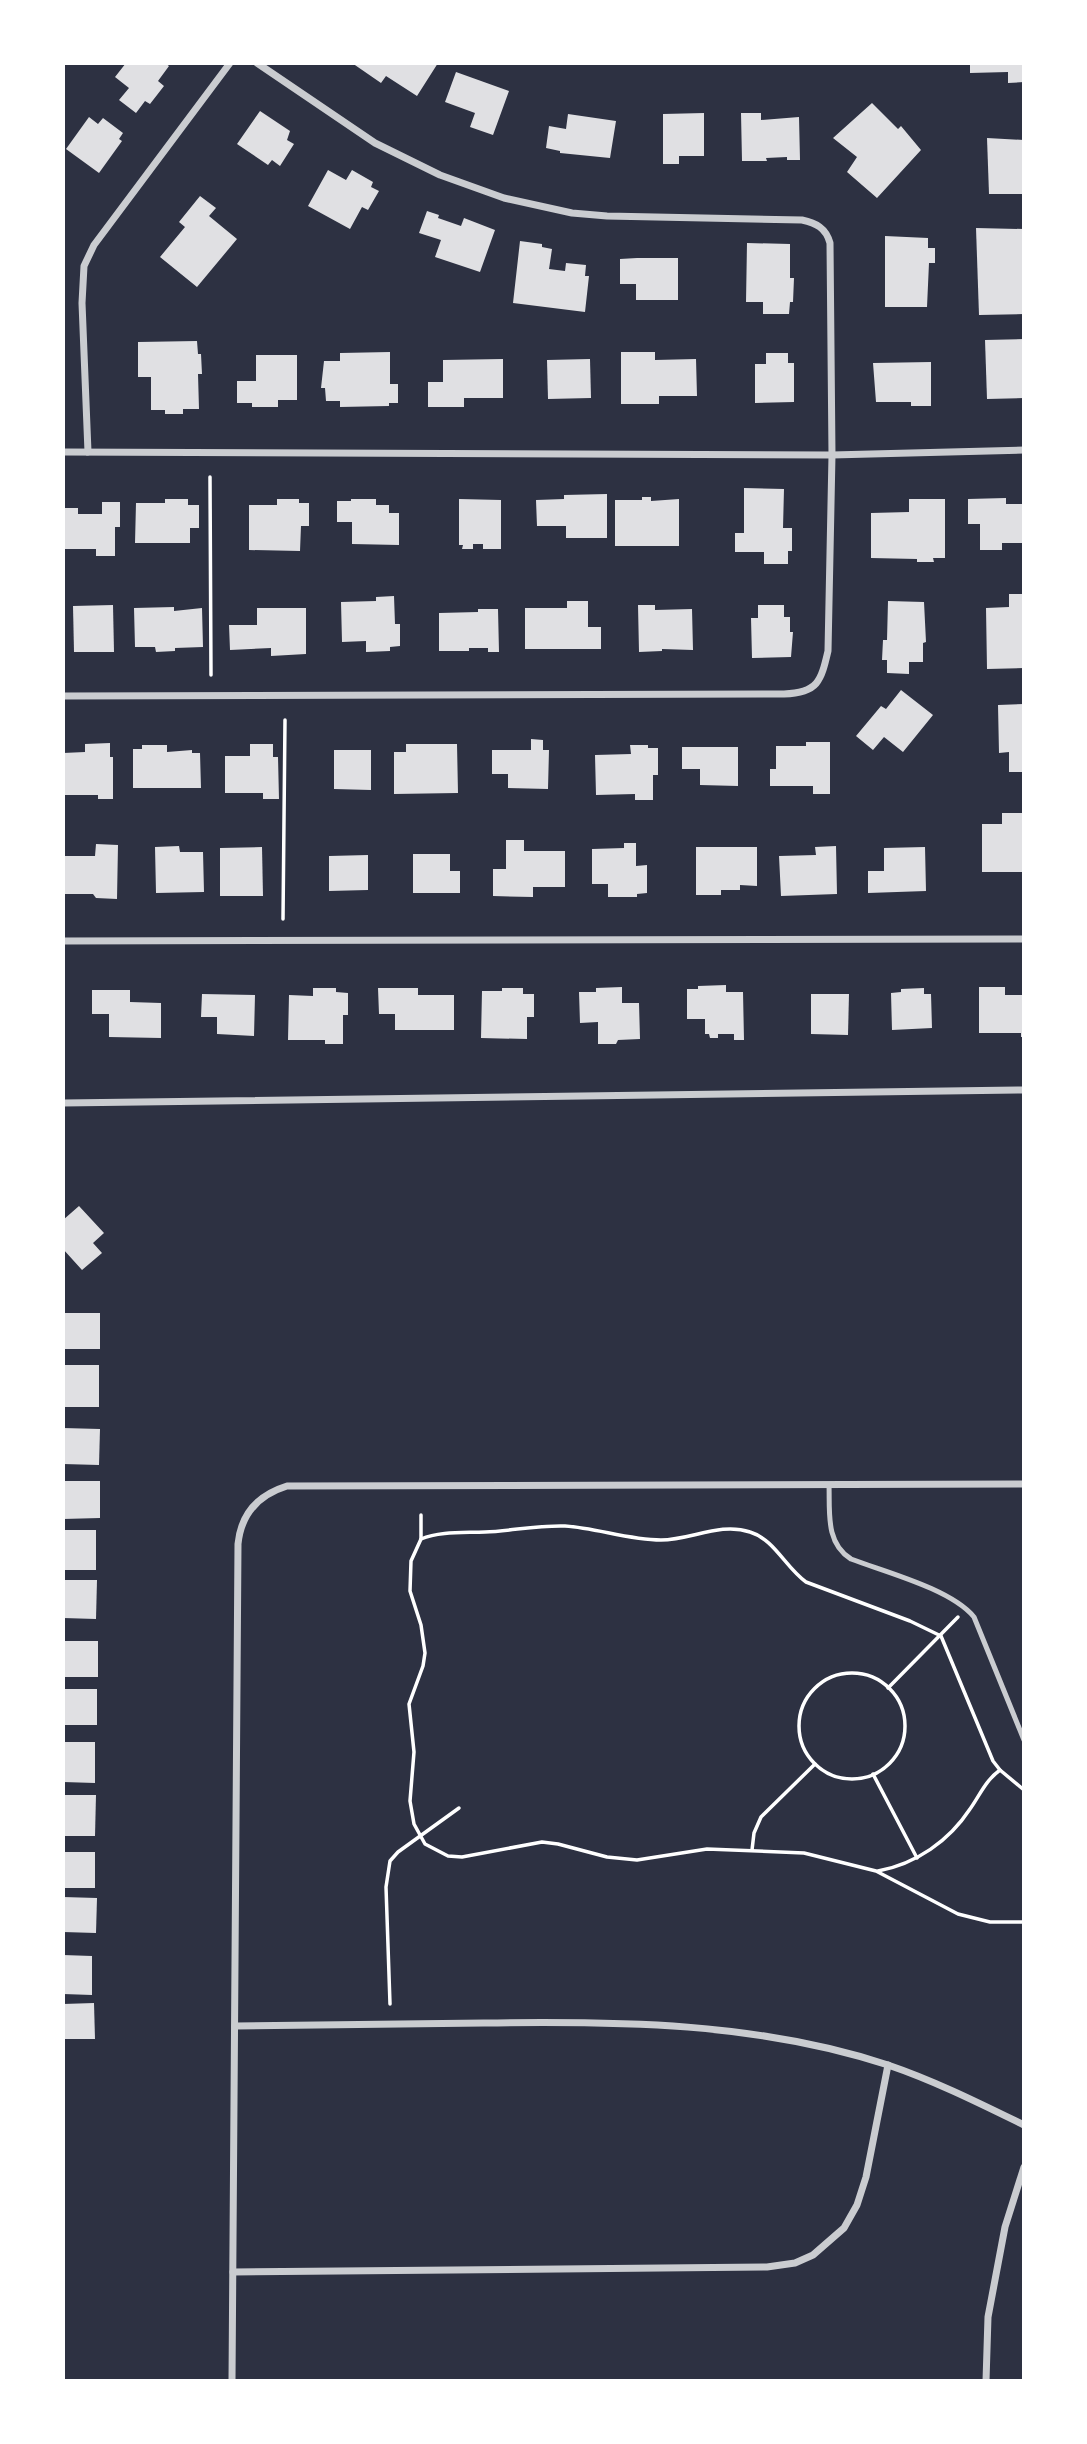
<svg xmlns="http://www.w3.org/2000/svg" width="1087" height="2444" font-family="Poppins,sans-serif">
	<style>
		.building { fill: #e0e0e3 }
		.lines { fill: none; stroke-linecap: round; stroke-linejoin: round }
		.path { stroke: #fff; stroke-width: 3.5 }
		.service { stroke: #caccd0; stroke-width: 5 }
		.minor { stroke: #caccd0; stroke-width: 7 }
	</style>
	<rect width="100%" height="100%" fill="#2d3142"/>
	<g class="building">
		<path d="M126 63H165L169 66 158 81 164 86 150 104 145 101 136 113 119 100 129 88 115 77Z"/>
		<path d="M352 63H438L417 96 386 76 381 83Z"/>
		<path d="M970 63H1024V82L1008 83V72L970 73Z"/>
		<path d="M456 72 509 91 493 135 470 127 475 113 445 102Z"/>
		<path d="M872 103 898 129 901 126 921 150 877 198 847 172 857 157 833 138Z"/>
		<path d="M260 111 290 131 287 140 294 144 280 166 272 160 268 165 237 144Z"/>
		<path d="M704 113V156H679V164H663V114Z"/>
		<path d="M741 113H761V120L799 117 800 160H787V157L766 158 767 161H742Z"/>
		<path d="M568 114 616 121 610 158 560 153V151L546 148 549 126 566 129Z"/>
		<path d="M89 117 98 124 103 118 123 133 119 139 122 141 99 173 66 149Z"/>
		<path d="M987 138 1024 140V194H989Z"/>
		<path d="M328 170 346 180 352 170 373 182 371 187 379 191 368 210 362 207 350 229 308 206Z"/>
		<path d="M200 196 216 208 209 216 237 239 197 287 160 257 185 227 179 222Z"/>
		<path d="M427 211 439 215 438 218 461 226 464 218 495 230 480 272 435 257 441 240 419 233Z"/>
		<path d="M976 228 1024 229V314L979 315Z"/>
		<path d="M885 236 928 238V248H935V263H929L927 307H885Z"/>
		<path d="M520 241 542 244V247L552 249 549 269 565 271 566 263 586 265 585 276H589L585 312 513 303Z"/>
		<path d="M747 243 790 244V278H794L793 302H790L789 314H763V302H746Z"/>
		<path d="M637 258H678V300H636V284H620V259Z"/>
		<path d="M1024 339V398L987 399 985 340Z"/>
		<path d="M197 341 198 354H201L202 374H198L199 409H183V414H165V410H151V377H138V342Z"/>
		<path d="M390 352V384H398V403H389V406L340 407V401H326L325 388H321L324 361H340V353Z"/>
		<path d="M621 352H655V360L696 359 697 396H659V404H621Z"/>
		<path d="M766 353H788V363H794V402L755 403V364H766Z"/>
		<path d="M256 355H297V400H278V407H252V403H237V381H256Z"/>
		<path d="M503 359V398H464V407H428V382H443V360Z"/>
		<path d="M590 359 591 398 548 399 547 360Z"/>
		<path d="M931 362V406H911V402H876L873 363Z"/>
		<path d="M744 488 784 489 783 528H792V551H788V564H764V552H735V533H744Z"/>
		<path d="M607 494V538H566V526H537L536 500 564 499V495Z"/>
		<path d="M642 497H651V501L679 499V546H615V500H642Z"/>
		<path d="M1006 498V504H1024V543H1002V550H980V524H968V499Z"/>
		<path d="M165 499H188V505H199V528H190V543H135L136 503H165Z"/>
		<path d="M277 499H299V503H309V526H301L300 551 249 550V505H277Z"/>
		<path d="M351 499H376V505H389V513H399V545L352 544V522H337V501H351Z"/>
		<path d="M459 499 501 500V549H483V544H473V549H462L463 545H459Z"/>
		<path d="M909 499H945V558H933L934 562H917V559L871 558V513L909 512Z"/>
		<path d="M102 502H120V527H115V556H96V549H63V508H78V514H102Z"/>
		<path d="M1009 594H1024V668L987 669 986 608 1009 607Z"/>
		<path d="M394 596 395 624H400V646L390 647V651L366 652V641L342 642 341 602 376 601V597Z"/>
		<path d="M567 601H588V627H601V649H525V608H567Z"/>
		<path d="M888 601 924 602 926 642 923 643V662H909V674L887 673V660H882L883 640H887Z"/>
		<path d="M113 605 114 652H74L73 606Z"/>
		<path d="M638 605H655V610L692 609 693 650 662 649V651L639 652Z"/>
		<path d="M758 605H784V617H790V632H793L791 657 752 658 751 618H758Z"/>
		<path d="M174 607V611L202 608 203 647 175 648V651L156 652 155 647H135L134 608Z"/>
		<path d="M257 608H306V654L271 656V648L230 650 229 625H257Z"/>
		<path d="M478 609H498L499 652H488V648H469V651H439V613L478 612Z"/>
		<path d="M901 690 933 715 903 752 884 737 873 750 856 736 881 706 886 709Z"/>
		<path d="M1024 704V772H1009V752L999 753 998 705Z"/>
		<path d="M531 739 543 740V750H549L548 789 508 788V774H492V750H531Z"/>
		<path d="M806 742H830V794H813V786H770V769H776V746H806Z"/>
		<path d="M110 743V757H113V799H98V795H63V753L85 752V744Z"/>
		<path d="M250 744H273V757H278L279 799H263V793H225V756H250Z"/>
		<path d="M406 744H457L458 793 394 794V752H406Z"/>
		<path d="M142 745H167V752L192 750V753H200L201 788H133V749H142Z"/>
		<path d="M630 745H648V748H658V775H653V800H635V794L596 795 595 755 631 754Z"/>
		<path d="M682 747H738V786L700 785V769H682Z"/>
		<path d="M334 750H371V790L334 789Z"/>
		<path d="M1002 813H1024V872H982V824H1002Z"/>
		<path d="M506 840H524V851H565V887H533V897L493 896V869H506Z"/>
		<path d="M624 843H636V866L647 865V893L637 894V897H608V884H592V849L624 848Z"/>
		<path d="M96 844 118 845 117 899 96 898 93 894H64L63 856H95Z"/>
		<path d="M179 846 180 852H203L204 892 156 893 155 847Z"/>
		<path d="M836 846 837 894 781 896 779 856 816 855 815 847Z"/>
		<path d="M262 847 263 896H220V848Z"/>
		<path d="M696 847H757V886L740 885V890H721V895H696Z"/>
		<path d="M925 847 926 891 868 893V871H884V848Z"/>
		<path d="M413 854H450V871H460V893H413Z"/>
		<path d="M368 855V890L329 891V856Z"/>
		<path d="M726 985V992H743L744 1040H734V1034H718V1038H710L709 1034H705V1019H687V989H698V986Z"/>
		<path d="M622 987V1003H639L640 1039 618 1040 616 1044H598V1022L580 1023 579 992H596V988Z"/>
		<path d="M979 987H1005V995H1024V1037H1021V1033H979Z"/>
		<path d="M313 988H336V992L348 993V1015H343V1044H325V1040H288L289 995 313 996Z"/>
		<path d="M378 988H418V995H454V1030H395V1014H379Z"/>
		<path d="M502 988H523V994H534V1017H527V1039L481 1038 482 991H502Z"/>
		<path d="M924 988V994H931L932 1028 892 1030 891 993 901 992V989Z"/>
		<path d="M92 990H130V1002L161 1003V1038L109 1037V1014H92Z"/>
		<path d="M202 994 255 995 254 1036 217 1034V1017H201Z"/>
		<path d="M811 994H849L848 1035 811 1034Z"/>
		<path d="M79 1206 104 1233 93 1243 102 1253 82 1270 63 1249V1220Z"/>
		<rect x="63" y="1313" width="37" height="36"/>
		<rect x="63" y="1365" width="36" height="42"/>
		<path d="M63 1428 100 1429 99 1465 63 1464Z"/>
		<path d="M63 1481H100V1518L63 1519Z"/>
		<rect x="63" y="1530" width="33" height="40"/>
		<path d="M63 1580H97L96 1619 63 1618Z"/>
		<rect x="63" y="1641" width="35" height="36"/>
		<rect x="63" y="1689" width="34" height="36"/>
		<path d="M63 1742H95V1783L63 1782Z"/>
		<path d="M63 1795H96L95 1836H63Z"/>
		<rect x="63" y="1852" width="32" height="36"/>
		<path d="M63 1897 97 1898 96 1933 63 1932Z"/>
		<path d="M63 1955 92 1956V1995L63 1994Z"/>
		<path d="M94 2003 95 2039H63V2004Z"/>
	</g>
	<g class="lines">
		<g class="path">
			<path d="M210 477 211 675"/>
			<path d="M283 919 285 720"/>
			<path d="M421 1515V1539L411 1561 410 1591 421 1625 425 1653 423 1666 409 1704 414 1752 410 1801 414 1824 425 1844 448 1856 462 1857 542 1842 558 1844 607 1857 637 1860 707 1849 804 1853 876 1871 958 1914 990 1922H1024"/>
			<path d="M421 1539C440 1531 464 1533 485 1532 511 1531 538 1525 565 1526 597 1528 628 1540 661 1540 691 1540 720 1522 750 1532 774 1539 786 1568 806 1582L910 1621 941 1636 993 1761 1000 1770 1024 1790"/>
			<circle cx="852" cy="1726" r="53"/>
			<path d="M888 1688 958 1617"/>
			<path d="M873 1774 917 1858"/>
			<path d="M752 1850 754 1833 761 1817 815 1764"/>
			<path d="M878 1871C916 1864 949 1841 970 1809 980 1795 985 1781 1000 1770"/>
			<path d="M390 2004 386 1887 390 1861 398 1852 459 1808"/>
		</g>
		<path class="service" d="M829 1485C830 1511 825 1543 851 1559 885 1572 951 1589 974 1617L1024 1740"/>
		<g class="minor">
			<path d="M63 452 832 455 1024 450"/>
			<path d="M88 452 82 303 84 266 94 245 230 63"/>
			<path d="M63 696 784 694C818 693 821 681 828 651L832 455 830 243C826 228 816 223 802 220L607 216 572 213 504 198 440 175 375 143 257 63"/>
			<path d="M63 941 1024 939"/>
			<path d="M63 1103 1024 1090"/>
			<path d="M235 2026C318 2025 401 2024 484 2023 620 2021 757 2022 888 2065 935 2081 979 2103 1024 2125"/>
			<path d="M233 2272 767 2267 795 2263 813 2255 844 2228 857 2205 866 2177 888 2065"/>
			<path d="M232 2381 238 1544C241 1514 258 1495 287 1486L1024 1484"/>
			<path d="M986 2381 988 2317 1005 2227 1024 2167"/>
		</g>
	</g>
	<rect width="1087" height="2444" fill="none" stroke="#ffffff" stroke-width="130"/>
</svg>
